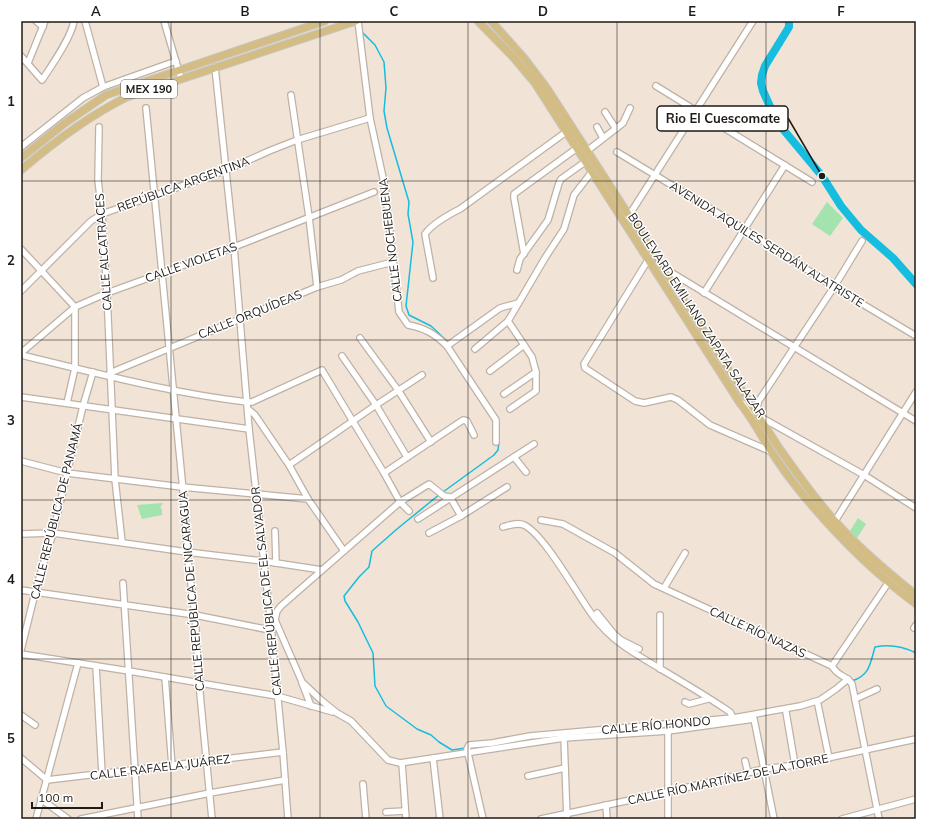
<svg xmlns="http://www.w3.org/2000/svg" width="937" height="840" font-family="Mulish,sans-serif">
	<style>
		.green { fill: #a2e3ae }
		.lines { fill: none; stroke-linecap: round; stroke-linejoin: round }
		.stream { stroke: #16bddf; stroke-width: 1.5 }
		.river { stroke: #16bddf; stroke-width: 8 }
		.minor-casing { stroke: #beb1a5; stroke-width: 8 }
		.major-casing { stroke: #c9c8c7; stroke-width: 9 }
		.minor { stroke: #fff; stroke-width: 5.5 }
		.major { stroke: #d3bd85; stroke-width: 7 }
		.grid { fill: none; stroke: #1f1a16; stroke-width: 1; stroke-opacity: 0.55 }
		.labels { text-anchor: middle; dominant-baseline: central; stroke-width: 3; stroke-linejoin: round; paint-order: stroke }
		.shield { fill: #fff; stroke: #625f5c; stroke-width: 1 }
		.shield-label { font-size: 11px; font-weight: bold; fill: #1f1a16 }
		.street-label { font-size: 12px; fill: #1f1a16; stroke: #fff }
		.leader { fill: none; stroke: #1f1a16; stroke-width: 1.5 }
		.callout-dot { fill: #1f1a16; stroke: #fff; stroke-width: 1.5 }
		.callout { fill: #fff; stroke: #1f1a16; stroke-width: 1.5 }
		.callout-label { font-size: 13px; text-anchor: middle; font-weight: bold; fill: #1f1a16 }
		.neatline { fill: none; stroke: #1f1a16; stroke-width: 1.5 }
		.grid-label { font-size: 13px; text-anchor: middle; font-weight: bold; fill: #1f1a16 }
	</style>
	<rect width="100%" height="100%" fill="#f1e4d7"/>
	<g class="green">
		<path d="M827 202 843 218 830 236 812 224Z"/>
		<path d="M163 503 160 508 162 509V515L142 519 137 505Z"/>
		<path d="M858 518 866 524 857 538 850 531Z"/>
	</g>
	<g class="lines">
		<g class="stream">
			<path d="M363 33 375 45 384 62 386 88 384 111 387 128 409 202 408 214 413 242 406 306 409 315 431 326 447 341"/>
			<path d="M451 347 497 417"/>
			<path d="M443 492 494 455 498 450 499 441"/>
			<path d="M440 494 397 529 372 551 369 567 359 577 344 596 345 601 358 622 373 653 375 686 386 706 417 729 431 735 439 742 452 750 466 748"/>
			<path d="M852 681C870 675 870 664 875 647 890 644 902 646 916 653"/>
			<path d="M603 733 663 728 687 725"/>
			<path d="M506 743 556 736"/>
			<path d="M470 748 480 747"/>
		</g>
		<path class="river" d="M789 21V27L786 32 765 66 762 75 761 83 763 91 772 111 782 128 822 176 841 206 861 230 893 258 916 284"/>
		<g class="minor-casing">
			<g id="minor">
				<path d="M36 21 43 27"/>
				<path d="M85 21 103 87"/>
				<path d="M164 21 181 79"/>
				<path d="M358 21 370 118 385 187 399 312 408 325C425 328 435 334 447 346L496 420V442"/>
				<path d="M21 56 42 80C52 65 71 38 74 21"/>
				<path d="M28 63 45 21"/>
				<path d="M215 67 234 247 249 429 270 616 283 752 288 819"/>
				<path d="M656 86 812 182"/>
				<path d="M291 95 309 217 317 287"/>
				<path d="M146 108 185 511 187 552 195 615 199 683 212 819"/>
				<path d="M605 112 616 129"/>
				<path d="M99 127 98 180 102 214 107 293 115 479 122 542"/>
				<path d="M597 127 603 138"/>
				<path d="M21 147 83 98 103 87 176 61"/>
				<path d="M587 151 623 123 630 108"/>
				<path d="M617 152 744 229 834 287 916 336"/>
				<path d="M628 217 753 21"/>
				<path d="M21 249 75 307V368L67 403"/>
				<path d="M524 254 514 198V194L577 148"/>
				<path d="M648 260 584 364 585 368 635 401 644 403 671 397 678 400 710 425 772 452"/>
				<path d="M664 268 916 421"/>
				<path d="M517 270 520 259 548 220 559 183 561 179 585 162"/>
				<path d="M433 278 425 234C433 223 448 215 460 209L566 132"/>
				<path d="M21 291 91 221 102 214 227 170 269 151 297 140 370 118"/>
				<path d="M704 293 785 165"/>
				<path d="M508 321 532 357 536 372V391L510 409"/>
				<path d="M360 338 398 390 431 442"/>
				<path d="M447 346 500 308 518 303"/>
				<path d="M475 349 508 321 545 258 564 229 574 195 591 173"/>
				<path d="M21 353 75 307 107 293 234 247 374 192"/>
				<path d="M21 355C96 373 171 393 247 402H252L322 370 384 473 400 502 409 511"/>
				<path d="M342 356 376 405 407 457"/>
				<path d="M490 371 524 345"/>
				<path d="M110 373 317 287 341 280 358 271 393 262"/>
				<path d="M504 394 536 372"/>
				<path d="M21 397 249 429"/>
				<path d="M740 403 747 405 757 415 864 475 916 508"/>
				<path d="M248 409 255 415 289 465 308 499 344 551"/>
				<path d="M757 414 758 402 834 287 862 241"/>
				<path d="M514 457 526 472"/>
				<path d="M21 461 67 473 182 487 308 499"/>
				<path d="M289 465 376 405 422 375"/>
				<path d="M384 473 463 420 467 421 474 435"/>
				<path d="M461 516 450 497 444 496 429 484 400 502 281 606 277 611 275 620 302 682 321 700 337 713 351 721 388 760 400 763 564 738 668 731 754 719 774 819"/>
				<path d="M418 519 534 444"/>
				<path d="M541 520 563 524 615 553 654 584 832 666C838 677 846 675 852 684L879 819"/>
				<path d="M835 521 916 392"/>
				<path d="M503 527C510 525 517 522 524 525 544 534 578 596 593 616 613 642 632 652 659 668 681 681 703 694 724 708L730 712 733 718"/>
				<path d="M275 531 276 563"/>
				<path d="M429 533 461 516 507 487"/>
				<path d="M21 534 53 533 187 552 263 561 322 570"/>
				<path d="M123 583 138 819"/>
				<path d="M664 588 685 553"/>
				<path d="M21 590 195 615 270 630"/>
				<path d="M597 613 614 634 621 640 639 649"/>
				<path d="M914 628 916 625"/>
				<path d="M21 650 37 585 53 533 83 406 93 372"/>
				<path d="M21 654 129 671 277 696 333 712"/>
				<path d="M96 666 102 774"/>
				<path d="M832 666 888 583"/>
				<path d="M660 669V615"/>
				<path d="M165 677 172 766"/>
				<path d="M302 683 311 706"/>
				<path d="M855 699 877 689"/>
				<path d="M685 702 689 704 708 699"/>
				<path d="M818 705 829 758"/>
				<path d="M786 712 795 765"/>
				<path d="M21 715 35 725"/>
				<path d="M668 731V819"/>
				<path d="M564 738 567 819"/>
				<path d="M21 758 47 780 283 752"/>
				<path d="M433 758 440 819"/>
				<path d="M745 761 748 773"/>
				<path d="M402 763 406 819"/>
				<path d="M528 776 565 768"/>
				<path d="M363 784 366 819"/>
				<path d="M41 799 68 819"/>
				<path d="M606 805 607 819"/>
				<path d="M386 812 405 811"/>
				<path d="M36 819 78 663"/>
				<path d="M81 819 210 793 285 780"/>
				<path d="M483 819 467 749 469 745 492 743 530 736 733 718 800 706 820 700 836 689 848 679"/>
				<path d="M541 819 668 792 764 769 795 765 916 739"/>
				<path d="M842 819 916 799"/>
			</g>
		</g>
		<g class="major-casing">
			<g id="major">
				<path d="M478 21 514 58 535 83 740 403C752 418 761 435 771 451 780 465 790 479 800 491 834 533 873 572 916 604"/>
				<path d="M491 21 524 58 546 87 779 448C792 466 805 485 819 502 846 537 881 567 916 595"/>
				<path d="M21 158 65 123 106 95 325 21"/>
				<path d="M21 170C54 142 88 116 127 97L356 21"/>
			</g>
		</g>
		<use href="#minor" class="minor"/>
		<use href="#major" class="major"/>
	</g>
	<path class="grid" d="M171 21V819M320 21V819M468 21V819M617 21V819M766 21V819M21 181H916M21 340H916M21 500H916M21 659H916"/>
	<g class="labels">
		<rect class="shield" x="121" y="80" width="56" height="18" rx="3"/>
		<g class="shield-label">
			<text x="149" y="89">MEX 190</text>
		</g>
		<g class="street-label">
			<text transform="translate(183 184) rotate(-20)">REPÚBLICA ARGENTINA</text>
			<text transform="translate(390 240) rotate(-97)">CALLE NOCHEBUENA</text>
			<text transform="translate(767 244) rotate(32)">AVENIDA AQUILES SERDÁN ALATRISTE</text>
			<text transform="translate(103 252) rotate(-94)">CALLE ALCATRACES</text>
			<text transform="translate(191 262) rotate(-20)">CALLE VIOLETAS</text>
			<text transform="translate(250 314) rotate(-22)">CALLE ORQUÍDEAS</text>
			<text transform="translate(697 315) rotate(57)">BOULEVARD EMILIANO ZAPATA SALAZAR</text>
			<text transform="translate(56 511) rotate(-76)">CALLE REPÚBLICA DE PANAMÁ</text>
			<text transform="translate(191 591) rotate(-95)">CALLE REPÚBLICA DE NICARAGUA</text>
			<text transform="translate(266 591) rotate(-96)">CALLE REPÚBLICA DE EL SALVADOR</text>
			<text transform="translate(758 632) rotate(25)">CALLE RÍO NAZAS</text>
			<text transform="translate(656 725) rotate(-5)">CALLE RÍO HONDO</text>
			<text transform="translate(160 767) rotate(-7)">CALLE RAFAELA JUÁREZ</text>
			<text transform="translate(728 779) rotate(-12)">CALLE RÍO MARTÍNEZ DE LA TORRE</text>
		</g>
	</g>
	<path class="leader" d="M822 176L788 118"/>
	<circle class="callout-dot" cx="822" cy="176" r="4"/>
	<rect class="callout" x="657" y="106" width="131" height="25" rx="4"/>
	<g class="callout-label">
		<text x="723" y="123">Rio El Cuescomate</text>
	</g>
	<rect width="937" height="840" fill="none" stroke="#ffffff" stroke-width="44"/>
	<path d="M32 802v6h70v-6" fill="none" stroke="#1f1a16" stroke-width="2"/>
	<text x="38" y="802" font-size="12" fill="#1f1a16" stroke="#ffffff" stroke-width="3" paint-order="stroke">100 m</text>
	<rect x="22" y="22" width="893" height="796" class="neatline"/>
	<g class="grid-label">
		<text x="96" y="16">A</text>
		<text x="245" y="16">B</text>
		<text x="394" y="16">C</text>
		<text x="543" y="16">D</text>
		<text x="692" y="16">E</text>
		<text x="841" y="16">F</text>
		<text x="11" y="106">1</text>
		<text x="11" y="265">2</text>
		<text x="11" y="425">3</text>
		<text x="11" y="584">4</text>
		<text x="11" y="743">5</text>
	</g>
</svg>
